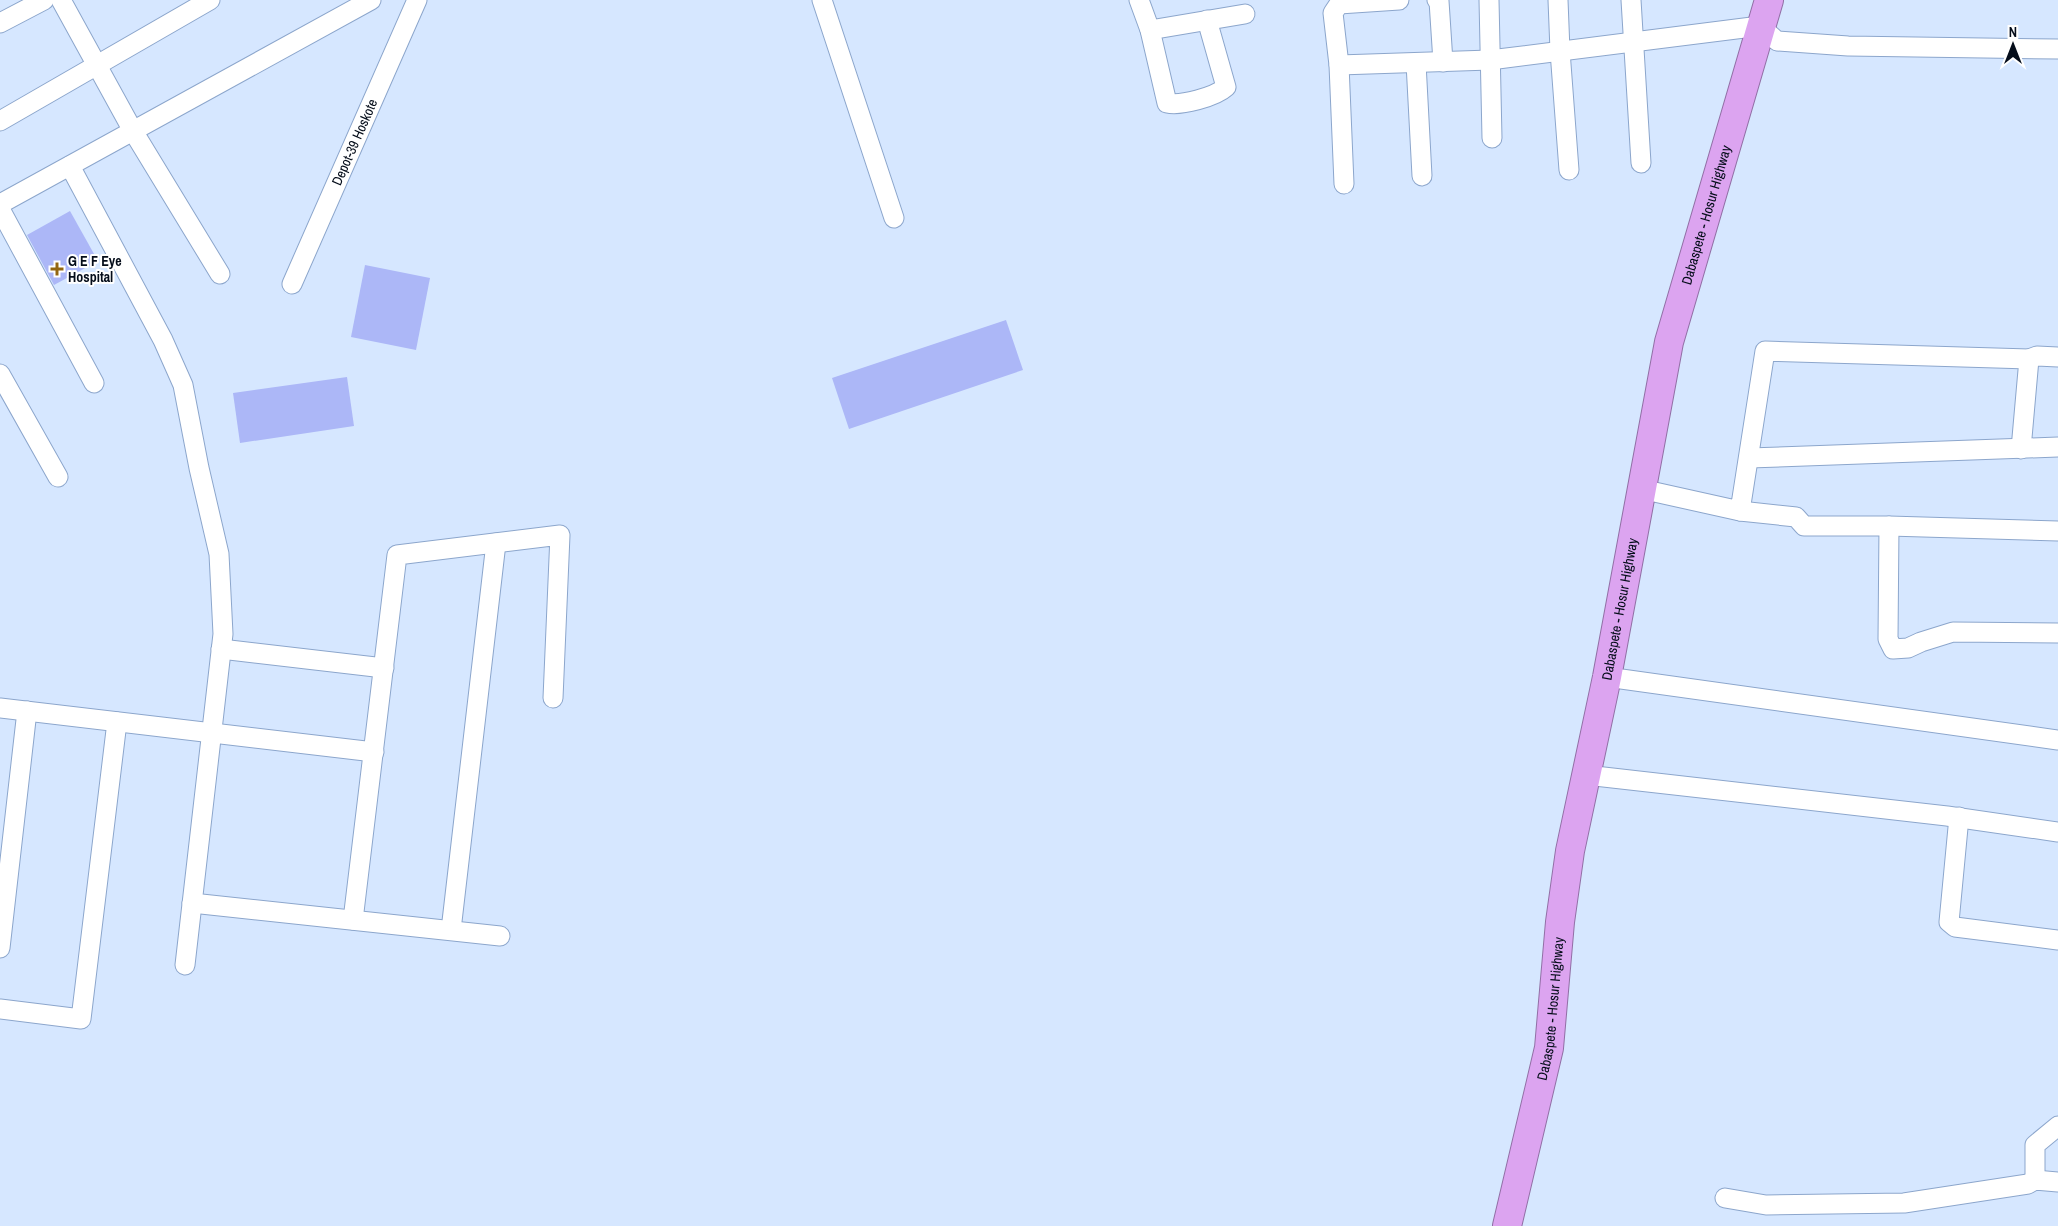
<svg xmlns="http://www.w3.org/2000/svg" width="2058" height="1226" font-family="'Archivo Narrow',sans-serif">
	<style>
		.building { fill: #acb7f7 }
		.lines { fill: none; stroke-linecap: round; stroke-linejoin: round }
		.minor-casing { stroke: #8ca6cc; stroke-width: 21 }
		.highway-casing { stroke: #916fa5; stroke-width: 30 }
		.minor { stroke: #fff; stroke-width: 19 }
		.highway { stroke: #dca4f0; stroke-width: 28 }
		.poi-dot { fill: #936612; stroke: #fff; stroke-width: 2 }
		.labels { text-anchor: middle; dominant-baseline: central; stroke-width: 4; stroke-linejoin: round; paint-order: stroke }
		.street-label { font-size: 14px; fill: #050d1a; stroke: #fff }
		.poi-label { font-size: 14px; font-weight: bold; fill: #050d1a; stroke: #fff; text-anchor: start }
	</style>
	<rect width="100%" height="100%" fill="#d6e7ff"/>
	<g class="building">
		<path d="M70 211 98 261 54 285 27 235Z"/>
		<path d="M365 265 430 278 416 350 351 337Z"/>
		<path d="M1006 320 1023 370 849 429 832 378Z"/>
		<path d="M347 377 354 426 240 443 233 393Z"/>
	</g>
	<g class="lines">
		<g class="minor-casing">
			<g id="minor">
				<path d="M61 0 133 131 220 274"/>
				<path d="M822 0 894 218"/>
				<path d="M1139 0 1150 30 1167 103C1181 106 1215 97 1226 87L1207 20"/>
				<path d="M1437 0 1439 1 1443 62"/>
				<path d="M1489 0 1492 138"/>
				<path d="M1558 0 1560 51 1569 170"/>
				<path d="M1631 0 1641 163"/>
				<path d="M0 23 44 0"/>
				<path d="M1150 30 1245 14"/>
				<path d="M1416 63 1422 176"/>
				<path d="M1339 65 1490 60 1760 26 1777 41 1848 46 2058 49"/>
				<path d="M0 121 210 0"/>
				<path d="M70 166 163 340 183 385 199 468 219 554 223 634 185 965"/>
				<path d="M1344 184 1339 65 1333 13 1339 4 1399 0"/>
				<path d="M0 204 371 0"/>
				<path d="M0 209 94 383"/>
				<path id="s1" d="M292 284 417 0"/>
				<path d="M2029 359 2037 356 2058 357"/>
				<path d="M0 374 58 477"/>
				<path d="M1749 458 2058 447"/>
				<path d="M1641 489 1740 511 1765 351 2029 359 2021 449"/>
				<path d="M1740 511 1796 517 1804 526H1889L1888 639 1893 649 1908 648 1921 642 1953 632 2058 633"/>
				<path d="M1889 526 2058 531"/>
				<path d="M221 649 384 668"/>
				<path d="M1607 677 2058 740"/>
				<path d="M0 708 374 752"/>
				<path d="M1586 775 1947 816 2058 832"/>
				<path d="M1959 817 1949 922 1955 927 2058 940"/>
				<path d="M192 903 500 936"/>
				<path d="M353 920 397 555 560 535 553 698"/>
				<path d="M451 930 496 543"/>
				<path d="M0 948 27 711"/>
				<path d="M0 1009 81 1019 117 722"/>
				<path d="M2035 1180V1145L2058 1126"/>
				<path d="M1725 1198 1766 1205 1904 1203 2028 1184 2035 1180 2058 1182"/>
			</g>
		</g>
		<g class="highway-casing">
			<g id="highway">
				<path id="s2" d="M1507 1226 1549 1048 1560 922 1570 851 1607 677 1669 342 1769 0"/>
			</g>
		</g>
		<use href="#minor" class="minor"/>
		<use href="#highway" class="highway"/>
	</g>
	<path class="poi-dot" d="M54.5 261.5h5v5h5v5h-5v5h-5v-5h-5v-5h5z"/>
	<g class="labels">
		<g class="street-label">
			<text stroke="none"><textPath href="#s1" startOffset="155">Depot-39 Hoskote</textPath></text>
			<text stroke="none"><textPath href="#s2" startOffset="1032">Dabaspete - Hosur Highway</textPath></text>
			<text stroke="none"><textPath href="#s2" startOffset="628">Dabaspete - Hosur Highway</textPath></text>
			<text stroke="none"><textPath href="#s2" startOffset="222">Dabaspete - Hosur Highway</textPath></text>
		</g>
		<g class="poi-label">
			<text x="68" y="261">G E F Eye<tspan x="68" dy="16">Hospital</tspan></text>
		</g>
	</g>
	<g transform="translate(2013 45)" stroke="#ffffff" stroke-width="4" paint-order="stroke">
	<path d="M0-4L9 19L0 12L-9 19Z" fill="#050d1a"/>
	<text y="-8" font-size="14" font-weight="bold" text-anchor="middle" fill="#050d1a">N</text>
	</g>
</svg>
